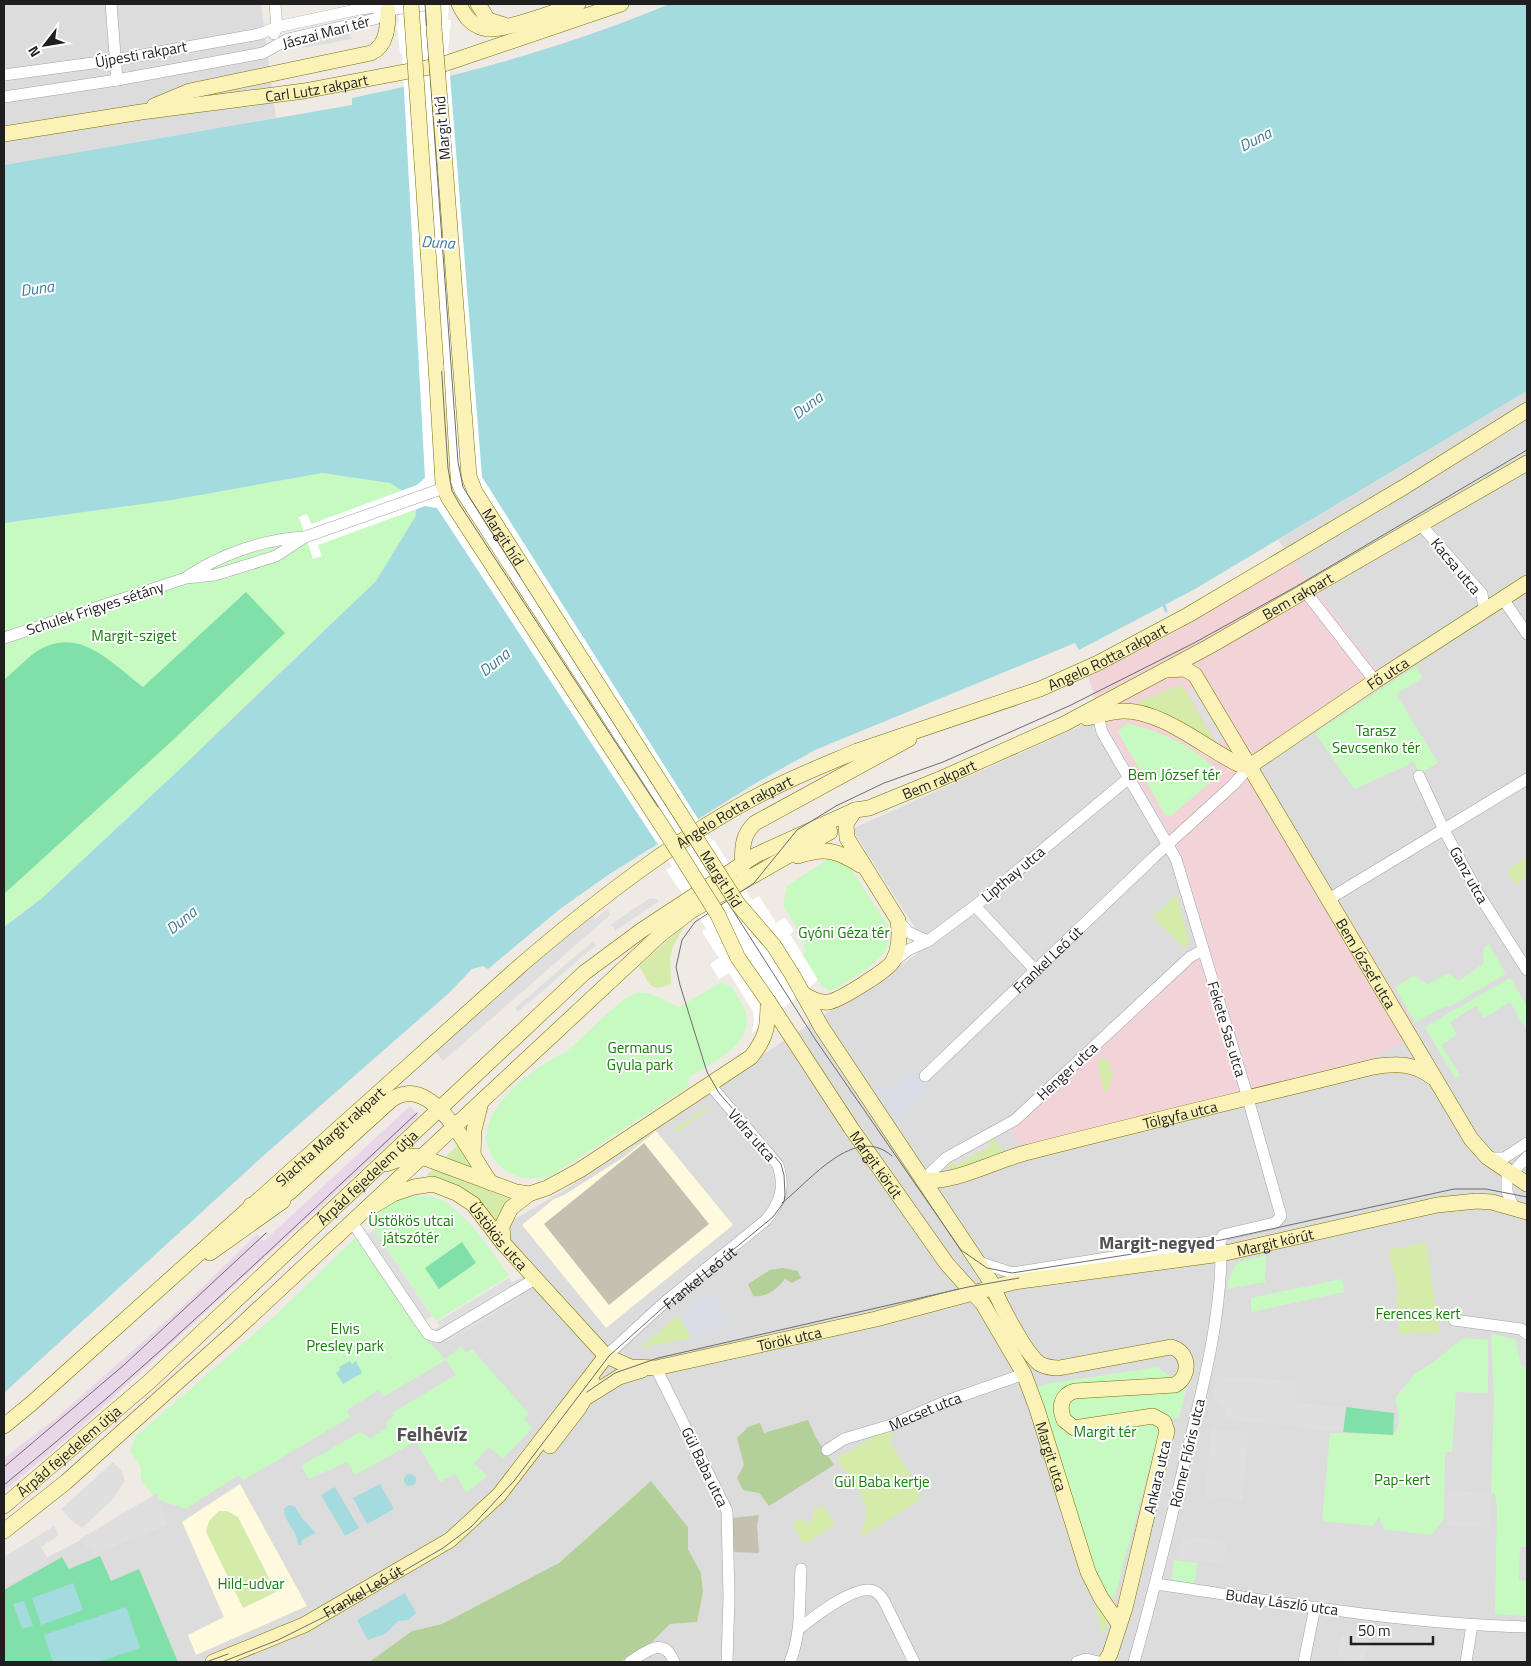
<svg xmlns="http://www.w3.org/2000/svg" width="1531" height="1666" font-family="'Titillium Web',sans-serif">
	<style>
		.residential { fill: #dddcdc }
		.commercial { fill: #f1d3d8 }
		.industrial { fill: #e9d6e9 }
		.education { fill: #fff9de }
		.construction { fill: #c4c1b0 }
		.grass { fill: #d5eba9 }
		.forest { fill: #b3d098 }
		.park { fill: #c7fac1 }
		.pitch { fill: #81e0aa }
		.parking { fill: #dfdfdf }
		.plaza { fill: #d9dbe5 }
		.water { fill: #a4dbde }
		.pier { fill: #fff }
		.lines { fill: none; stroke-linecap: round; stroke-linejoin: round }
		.stream { stroke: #a4dbde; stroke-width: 3 }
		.street-casing { stroke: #a3a3a3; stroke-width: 12 }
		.secondary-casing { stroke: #787003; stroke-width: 16 }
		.street { stroke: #fff; stroke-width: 11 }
		.secondary { stroke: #fbf2b8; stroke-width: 15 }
		.tram { stroke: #6d6d6d; stroke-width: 1 }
		.secondary-bridge-casing { stroke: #787003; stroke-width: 16; stroke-linecap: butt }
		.secondary-bridge { stroke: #fbf2b8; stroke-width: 15 }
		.labels { text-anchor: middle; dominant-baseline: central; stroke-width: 4; stroke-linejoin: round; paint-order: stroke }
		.street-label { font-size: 15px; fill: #1f1f1f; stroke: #fff }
		.park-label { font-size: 15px; fill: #15800a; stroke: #fff }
		.water-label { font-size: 16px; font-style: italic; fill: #417c98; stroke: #fff }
		.quarter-label { font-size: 18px; font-weight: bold; fill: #525252; stroke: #fff }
		.district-label { font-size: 20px; font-weight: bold; fill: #525252; stroke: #fff }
	</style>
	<rect width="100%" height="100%" fill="#f0eae5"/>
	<g class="residential">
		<path d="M4 4H261L276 118 4 165Z"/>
		<path d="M1527 391V1662H621L651 1643 670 1624 697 1622 703 1592 701 1573 688 1549V1527L651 1481 559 1563 442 1624 412 1631 369 1662H4V1580L117 1521 522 1277 504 1242 508 1223 566 1189 776 1046 917 954V931L852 829 1083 725 1102 718 1178 848 1211 955 1191 963 1011 1130 1021 1149 1419 1034 1252 757 1377 671 1278 540Z"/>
	</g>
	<path class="commercial" d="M1294 561 1377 671 1252 757 1419 1034 1361 1066 1021 1149 1011 1130 1191 963 1211 955 1178 848 1102 718 1088 677 1168 636Z"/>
	<path class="industrial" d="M410 1106 419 1116 80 1428 4 1491V1458L55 1419 182 1307 257 1234 264 1241Z"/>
	<g class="education">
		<path d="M656 1131 733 1225 606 1328 522 1225 554 1199 564 1195 624 1157Z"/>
		<path d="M240 1484 307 1606 196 1655 188 1635 224 1617 182 1522Z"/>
	</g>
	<g class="construction">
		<path d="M644 1143 709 1224 609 1305 544 1224Z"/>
		<path d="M759 1515 757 1525 759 1553 731 1552V1518Z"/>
	</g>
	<g class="grass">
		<path d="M1180 685 1184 688 1218 746 1135 708 1138 702Z"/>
		<path d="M1527 857V875L1516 885 1507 870Z"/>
		<path d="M1176 895 1189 939V943L1184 948 1153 917Z"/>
		<path d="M685 925 673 946 670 957 671 984C648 994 649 981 639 966Z"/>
		<path d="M1103 1058 1107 1059 1113 1076 1107 1091 1104 1092 1097 1061Z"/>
		<path d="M708 1107 710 1109 676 1132 674 1129Z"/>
		<path d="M993 1138 1001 1147V1152L952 1170 949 1167V1161L955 1165 990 1146 985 1142Z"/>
		<path d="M459 1144 472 1168 443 1159Z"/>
		<path d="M434 1168 509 1199 510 1202 498 1224 427 1174Z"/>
		<path d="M1426 1242 1440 1333 1400 1334 1396 1294 1399 1293 1388 1250Z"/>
		<path d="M679 1315 691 1338 640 1348Z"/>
		<path d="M888 1427 893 1434 890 1442 914 1480 921 1484 916 1491 922 1498 863 1536 860 1531C879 1508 851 1481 838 1461L839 1456 844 1452 847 1453Z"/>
		<path d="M823 1505 835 1525 804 1545 792 1524 800 1519 808 1523 813 1520V1511Z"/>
		<path d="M219 1511H227L238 1517 276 1592 243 1608 206 1532 209 1521Z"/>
		<path d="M1096 1608 1101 1610C1108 1620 1109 1626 1103 1637Z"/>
	</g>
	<g class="forest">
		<path d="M783 1268 798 1271 801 1278 792 1283 785 1279C777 1289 766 1298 753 1296L748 1284 770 1270Z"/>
		<path d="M808 1420 816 1438 834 1465 769 1506 759 1493 743 1490 737 1478 744 1465 737 1438 748 1427 760 1423 764 1433Z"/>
		<path d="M651 1481 688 1527V1549L701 1573 703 1592 697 1622 670 1624 651 1643 621 1662H369L412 1631 442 1624 559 1563Z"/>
	</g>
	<g class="park">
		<path d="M322 473 390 483 418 501 415 517 376 581 182 767 41 899 4 927V523L172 500Z"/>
		<path d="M1416 666 1423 678 1396 694 1438 763 1420 773 1413 761 1404 767 1354 789 1315 733Z"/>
		<path d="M1127 723C1163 733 1186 742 1215 768L1214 779 1171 816 1165 815 1118 732Z"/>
		<path d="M831 857 847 863 888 926C889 936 889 945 884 953 877 963 840 988 829 991L821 985 803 955 806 952 803 945 806 943 783 905 787 886Z"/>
		<path d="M1489 944 1506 974 1451 1006C1441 1006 1426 1018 1415 1022L1395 987 1414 976 1428 984 1449 973 1459 981 1484 963 1483 948Z"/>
		<path d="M1508 979H1511L1527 1006V1031L1510 1002 1484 1018 1476 1006 1450 1022 1457 1035 1441 1045 1460 1075 1455 1078 1425 1027Z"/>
		<path d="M720 983 731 986C736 994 742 1002 745 1010 757 1043 711 1063 689 1077L688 1087 551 1176C531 1180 513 1180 498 1164 463 1125 516 1082 547 1062 553 1058 561 1055 567 1051 582 1039 622 996 636 993 652 990 665 1002 679 1007Z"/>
		<path d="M414 1196C420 1196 428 1196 434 1197 462 1205 493 1253 509 1276L436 1321 369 1222C384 1208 394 1199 414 1196Z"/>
		<path d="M355 1238 425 1339 446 1359 461 1346 466 1353 472 1349 529 1414 524 1419 532 1428 503 1459 489 1447 474 1463 487 1476 466 1493 455 1474 440 1482 416 1441 355 1475 347 1462 309 1479 301 1466 360 1432 370 1438 386 1429 387 1421 394 1416 392 1413 456 1375 446 1360 383 1397 379 1390 347 1410 350 1417 244 1480 238 1475 186 1509 156 1499 141 1480V1468L130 1451 136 1436 278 1313Z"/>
		<path d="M1266 1255 1265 1282 1227 1289C1234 1258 1236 1263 1266 1255Z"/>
		<path d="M1342 1279 1344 1292 1251 1312V1298Z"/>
		<path d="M1491 1333 1516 1340 1520 1364 1527 1370V1547H1520L1519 1580 1527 1581V1616L1495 1614 1497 1506 1495 1493H1491L1494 1401Z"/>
		<path d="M1463 1338 1488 1340V1393L1456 1392 1452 1452H1445L1444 1519 1431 1535 1384 1529 1379 1517 1374 1526 1322 1521 1330 1433 1392 1435C1404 1427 1397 1409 1395 1398L1415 1374 1436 1360Z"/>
		<path d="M1158 1367 1186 1390 1179 1418H1171L1158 1430 1161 1438 1154 1451 1114 1599 1102 1589 1095 1577 1036 1388 1045 1384Z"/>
		<path d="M1174 1560 1197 1563 1195 1583 1172 1580Z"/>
	</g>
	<g class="pitch">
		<path d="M246 592 285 633 173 740 4 894V680C14 671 23 662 33 654 77 622 111 663 143 687Z"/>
		<path d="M462 1242 476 1263 439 1289 425 1268Z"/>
		<path d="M1346 1407 1394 1413 1393 1435 1343 1432Z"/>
		<path d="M100 1556 111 1581 139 1569 178 1662H4V1590L62 1557 69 1569Z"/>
	</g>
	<g class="parking">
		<path d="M348 32 352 39 303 48 299 42Z"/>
		<path d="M1200 684 1230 737 1218 744 1187 691Z"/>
		<path d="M650 898 657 899 659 901 615 931 614 927 610 925Z"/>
		<path d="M608 909 610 915 443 1061 435 1051 553 945 591 914 595 919Z"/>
		<path d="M593 941 596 945 518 1012 515 1008Z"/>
		<path d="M981 1139 991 1146 955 1165 946 1158Z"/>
		<path d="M374 1230 432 1316 417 1326 359 1240Z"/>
		<path d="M509 1278 521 1298 449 1342 437 1322Z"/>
		<path d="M1527 1337V1370L1520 1364 1521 1342Z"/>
		<path d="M1216 1376 1296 1381V1403L1346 1407 1343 1432 1225 1419V1410L1213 1399Z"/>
		<path d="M1211 1429 1249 1432 1242 1500 1205 1496Z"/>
		<path d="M113 1462 121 1470 125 1480 114 1498 82 1528 71 1520 61 1509Z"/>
		<path d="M1448 1491 1491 1493V1528L1446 1525Z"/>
		<path d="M157 1493 167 1525 94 1555 80 1539Z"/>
		<path d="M54 1526 59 1535 41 1547 49 1561 4 1587V1557Z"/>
		<path d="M1181 1536 1226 1541 1223 1564 1179 1559Z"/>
		<path d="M1342 1635 1371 1641 1363 1661 1337 1656Z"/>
	</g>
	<g class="plaza">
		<path d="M917 1065 933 1087 892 1125 872 1090 876 1087 895 1086Z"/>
		<path d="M711 1289 731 1326 691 1338 679 1315Z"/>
	</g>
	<g class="water">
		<path d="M669 4H1527V391L1195 589 1079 650 1075 643 815 750 756 783 611 873 560 909 488 969 483 966 472 969 449 993 263 1156 4 1393V927L41 899 182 767 376 581 415 517 418 501 390 483 322 473 172 500 4 523V165L352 105V98C461 76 567 47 669 4Z"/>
		<path d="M350 1361 352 1364 356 1361 362 1373 343 1384 336 1373 340 1370 339 1367Z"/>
		<circle cx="410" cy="1480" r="6"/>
		<path d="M380 1484 394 1509 367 1524 353 1498Z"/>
		<path d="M335 1487 359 1528 345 1536 321 1495Z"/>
		<path d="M289 1505 295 1506 301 1517 316 1533 302 1540 301 1545H298C298 1531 284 1522 284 1509Z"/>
		<path d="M73 1583 83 1610 41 1625 32 1598Z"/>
		<path d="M405 1593 416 1613 408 1620 398 1621 385 1634 368 1640 357 1620Z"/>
		<path d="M24 1601 33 1626 22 1629 13 1604Z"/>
		<path d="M126 1607 140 1648 98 1662H53L44 1635Z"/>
	</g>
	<path class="pier" d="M398 4H449L448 20H451L448 51 482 477 712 841 714 840 752 900 759 896 776 923 785 918 794 931 790 934 818 980 752 1033 754 1019 753 1011 729 973 719 979 710 964 719 958 702 932 706 928 666 870 672 866 437 508 425 506 318 545 322 556 313 559 299 517 307 514 311 524 417 485 425 478 402 53H400L397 24 399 23Z"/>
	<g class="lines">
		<path class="stream" d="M1163 602 1166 611"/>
		<g class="street-casing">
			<g id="street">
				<path d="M111 4 117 80"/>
				<path d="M274 34 277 27 275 4"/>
				<path d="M4 75 115 60 259 34 277 27 360 9 376 7 388 10 432 4"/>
				<path d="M4 97 117 80 263 53 288 39 375 19 388 10"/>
				<path d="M1421 525 1482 594 1484 610"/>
				<path d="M188 576C222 554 264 539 305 537"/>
				<path d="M1305 591 1375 681"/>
				<path d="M1503 599 1527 634"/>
				<path d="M4 638 186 578 215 575 276 556 305 537 444 488"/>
				<path d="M1102 709 1098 715 1102 732 1176 859 1245 1088 1281 1216 1275 1223 1223 1235 1221 1240"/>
				<path d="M1419 776 1444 830 1478 893 1527 970"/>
				<path d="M1329 899 1527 779"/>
				<path d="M975 906 1036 971"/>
				<path d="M898 920 908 932 928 941"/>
				<path d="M893 962 908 950 928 941 975 906 1129 778"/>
				<path id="s1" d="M925 1076 1154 857 1233 785 1250 766"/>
				<path d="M1489 1158H1504L1527 1143"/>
				<path d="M923 1180 946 1158 1015 1120 1190 957 1203 950"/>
				<path d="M1514 1208 1507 1192V1178L1527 1157"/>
				<path d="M352 1222 428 1334 438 1337 535 1279"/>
				<path d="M976 1261 1012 1273 1221 1240"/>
				<path d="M1454 1320 1521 1329 1527 1334"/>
				<path d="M606 1356 665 1302 766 1220C781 1202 785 1187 778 1165L710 1085"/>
				<path d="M656 1368 727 1511 729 1597 727 1662"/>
				<path id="s2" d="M827 1450 844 1439 891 1425 944 1402 1024 1374"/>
				<path d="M1156 1584C1279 1602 1403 1624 1527 1627"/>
				<path d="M800 1628C814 1617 859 1581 876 1592 879 1594 882 1598 884 1601L914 1662"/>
				<path d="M630 1662C646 1652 664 1635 674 1662"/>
				<path d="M790 1662C802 1632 799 1601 801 1569"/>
				<path d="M1077 1662 1086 1659 1099 1662"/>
				<path d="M1134 1662C1154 1593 1170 1523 1187 1453 1203 1387 1222 1314 1221 1247"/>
				<path d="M1304 1662 1315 1607"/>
				<path d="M1466 1662 1472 1625"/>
			</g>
		</g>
		<g class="secondary-casing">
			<g id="secondary">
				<path d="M433 4 434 28"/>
				<path d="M459 4C464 15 470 24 483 28 500 34 558 10 578 4"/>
				<path d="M478 4 488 20 504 25"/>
				<path d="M154 106 190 91 371 53C387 46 388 26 388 10"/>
				<path id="s3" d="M4 134 141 112 304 91 441 65 621 4"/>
				<path id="s4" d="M444 152 469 476 475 492 528 575"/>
				<path d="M436 366 443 484 448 497 671 840"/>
				<path id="s5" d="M1167 670 1185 669 1195 675 1471 1139 1487 1157 1527 1184"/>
				<path d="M1087 718C1098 715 1110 712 1122 711 1160 709 1205 748 1238 764L1250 766"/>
				<path id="s6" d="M1250 766 1375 681 1527 583"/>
				<path d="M798 856C825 847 837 850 860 865"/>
				<path d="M742 870C743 851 740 837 755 823L909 739"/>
				<path d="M793 976 822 1028 991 1282C998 1300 1025 1354 1040 1364 1046 1367 1053 1368 1059 1368L1171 1347C1190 1352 1191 1376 1175 1385L1075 1391C1060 1395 1059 1408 1064 1420L1074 1428 1153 1416 1164 1422 1167 1431 1125 1608 1110 1654 1105 1662"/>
				<path d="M803 994C812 999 819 1003 828 1002 839 1001 888 970 893 961 900 948 900 934 898 920L847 838 846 824 855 810"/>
				<path id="s7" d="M768 1001 851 1128 947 1264 983 1304 1024 1374 1037 1409 1088 1572 1101 1598 1119 1624"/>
				<path d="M473 1154 474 1130 481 1102"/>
				<path d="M386 1164 409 1156 422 1157 516 1192 529 1194"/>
				<path id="s8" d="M923 1180C954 1184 994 1161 1025 1153 1141 1123 1257 1096 1373 1067 1396 1063 1414 1063 1432 1077"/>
				<path d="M251 1205 278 1200 290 1192 391 1100C434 1070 470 1156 491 1183"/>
				<path id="s9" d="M365 1211 393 1194 414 1187 433 1184 456 1193 473 1204 503 1243 606 1356 631 1367 656 1368 876 1319 1014 1282 1221 1254 1437 1205 1477 1201 1492 1202 1527 1212"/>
				<path d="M503 1243 502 1226 511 1208 529 1194 547 1188 580 1170 751 1057C767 1037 768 1026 768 1001"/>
				<path d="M210 1253 283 1201"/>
				<path d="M587 1397 619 1377 642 1370"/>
				<path id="s10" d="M4 1426 32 1403 521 965C597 900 684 832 773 788 801 774 829 763 857 751L1040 689 1098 663 1188 615 1404 487 1527 410"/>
				<path d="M550 1446 579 1408 593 1383"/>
				<path id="s11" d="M4 1506 149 1382 584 973 642 930 756 855 855 810 869 808 940 779 1064 724 1210 646 1527 463"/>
				<path d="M4 1531 66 1482 237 1329 661 934 691 911 830 832"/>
				<path id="s12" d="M213 1662 304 1625 450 1540 499 1495 606 1356"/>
			</g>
		</g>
		<use href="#street" class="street"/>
		<use href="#secondary" class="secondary"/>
		<g class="tram">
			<path d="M425 4 458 462 463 487 815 1039 961 1250 987 1268 1012 1273 1221 1240 1454 1189H1486L1527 1197"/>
			<path d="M425 117 448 468 452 491 460 505 658 807"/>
			<path d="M782 1203C810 1181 855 1123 892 1156"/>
			<path d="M587 1392 615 1373 658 1358 968 1287 1019 1278"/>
			<path d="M4 1467 124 1365 266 1233"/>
			<path d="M4 1485C148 1368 281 1239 417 1113"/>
			<path d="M206 1662 228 1654"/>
			<path id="s13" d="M222 1662 278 1640 328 1615 443 1548 471 1527 514 1481 609 1356 667 1304 773 1217 784 1202 785 1194 784 1175 781 1164 719 1093 707 1072 680 985 676 967 682 940 695 922 754 883 797 830 836 806 884 783 943 762 1071 705 1194 643 1297 586 1527 450"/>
		</g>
		<g class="secondary-bridge-casing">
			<g id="secondary-bridge">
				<path d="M411 4 436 366"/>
				<path d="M434 28 444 152"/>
				<path id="s14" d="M528 575 738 904 774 946 793 976"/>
				<path d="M671 840 718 915 738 958 768 1001"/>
			</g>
		</g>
		<use href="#secondary-bridge" class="secondary-bridge"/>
	</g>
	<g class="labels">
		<g class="street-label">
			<text transform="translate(326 32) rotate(-15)">Jászai Mari tér</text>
			<text transform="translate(141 54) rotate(-10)">Újpesti rakpart</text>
			<text stroke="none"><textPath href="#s3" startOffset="316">Carl Lutz rakpart</textPath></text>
			<text transform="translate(442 128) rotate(-95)">Margit híd</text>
			<text stroke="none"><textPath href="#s4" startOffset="395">Margit híd</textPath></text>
			<text transform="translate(1456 566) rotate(50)">Kacsa utca</text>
			<text stroke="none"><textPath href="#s11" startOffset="1598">Bem rakpart</textPath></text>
			<text transform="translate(95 608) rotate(-18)">Schulek Frigyes sétány</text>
			<text stroke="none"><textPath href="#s10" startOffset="1361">Angelo Rotta rakpart</textPath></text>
			<text stroke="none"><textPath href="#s6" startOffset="166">Fő utca</textPath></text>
			<text stroke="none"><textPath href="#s11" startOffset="1195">Bem rakpart</textPath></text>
			<text stroke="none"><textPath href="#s10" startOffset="956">Angelo Rotta rakpart</textPath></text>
			<text transform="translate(1013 874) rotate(-40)">Lipthay utca</text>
			<text transform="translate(1469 875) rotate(61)">Ganz utca</text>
			<text stroke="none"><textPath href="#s14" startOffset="360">Margit híd</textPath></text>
			<text stroke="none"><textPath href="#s1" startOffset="169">Frankel Leó út</textPath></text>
			<text stroke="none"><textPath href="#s5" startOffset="365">Bem József utca</textPath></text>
			<text transform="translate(1227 1029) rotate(73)">Fekete Sas utca</text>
			<text transform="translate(1067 1071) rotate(-43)">Henger utca</text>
			<text stroke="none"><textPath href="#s8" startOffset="266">Tölgyfa utca</textPath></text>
			<text stroke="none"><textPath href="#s10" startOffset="436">Slachta Margit rakpart</textPath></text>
			<text transform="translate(752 1135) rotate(49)">Vidra utca</text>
			<text stroke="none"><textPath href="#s7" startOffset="196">Margit körút</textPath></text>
			<text stroke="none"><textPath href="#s11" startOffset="490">Árpád fejedelem útja</textPath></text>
			<text stroke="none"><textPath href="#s9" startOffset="160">Üstökös utca</textPath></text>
			<text stroke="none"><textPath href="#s9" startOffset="1006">Margit körút</textPath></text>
			<text stroke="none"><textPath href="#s13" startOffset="624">Frankel Leó út</textPath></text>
			<text stroke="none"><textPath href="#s9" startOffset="510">Török utca</textPath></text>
			<text stroke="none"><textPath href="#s2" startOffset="106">Mecset utca</textPath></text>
			<text stroke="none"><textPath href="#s11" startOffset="85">Árpád fejedelem útja</textPath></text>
			<text transform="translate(1187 1453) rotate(-77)">Rómer Flóris utca</text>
			<text stroke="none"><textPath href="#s7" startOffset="540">Margit utca</textPath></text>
			<text transform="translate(705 1467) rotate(64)">Gül Baba utca</text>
			<text transform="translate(1157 1477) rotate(-77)">Ankara utca</text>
			<text stroke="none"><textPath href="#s12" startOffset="166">Frankel Leó út</textPath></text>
			<text transform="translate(1282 1602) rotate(8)">Buday László utca</text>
		</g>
		<g class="park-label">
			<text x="134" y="635">Margit-sziget</text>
			<text x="1376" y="730">Tarasz<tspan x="1376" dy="17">Sevcsenko tér</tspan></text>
			<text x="1174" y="774">Bem József tér</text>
			<text x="844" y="932">Gyóni Géza tér</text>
			<text x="640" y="1047">Germanus<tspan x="640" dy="17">Gyula park</tspan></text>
			<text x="411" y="1220">Üstökös utcai<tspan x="411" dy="17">játszótér</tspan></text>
			<text x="1418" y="1313">Ferences kert</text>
			<text x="345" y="1328">Elvis<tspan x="345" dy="17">Presley park</tspan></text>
			<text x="1105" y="1431">Margit tér</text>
			<text x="1402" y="1479">Pap-kert</text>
			<text x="882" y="1481">Gül Baba kertje</text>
			<text x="251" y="1583">Hild-udvar</text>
		</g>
		<g class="water-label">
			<text transform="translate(1255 139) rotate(-27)">Duna</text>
			<text transform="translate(438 242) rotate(3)">Duna</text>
			<text transform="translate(37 288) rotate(-8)">Duna</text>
			<text transform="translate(807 405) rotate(-37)">Duna</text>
			<text transform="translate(494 662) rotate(-39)">Duna</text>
			<text transform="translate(181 920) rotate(-39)">Duna</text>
		</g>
		<g class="quarter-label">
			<text x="1157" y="1242">Margit-negyed</text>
		</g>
		<g class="district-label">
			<text x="432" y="1433">Felhévíz</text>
		</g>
	</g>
	<rect width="1531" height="1666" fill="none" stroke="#1f1f1f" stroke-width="10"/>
	<g transform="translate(45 45) rotate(239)" stroke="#ffffff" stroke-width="4" paint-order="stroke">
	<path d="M0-4L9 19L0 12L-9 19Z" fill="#1f1f1f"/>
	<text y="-8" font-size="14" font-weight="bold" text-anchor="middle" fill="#1f1f1f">N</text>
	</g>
	<path d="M1351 1636v8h82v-8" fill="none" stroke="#1f1f1f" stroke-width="2.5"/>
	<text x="1358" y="1636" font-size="15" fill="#1f1f1f" stroke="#ffffff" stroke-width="4" paint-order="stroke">50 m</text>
</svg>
